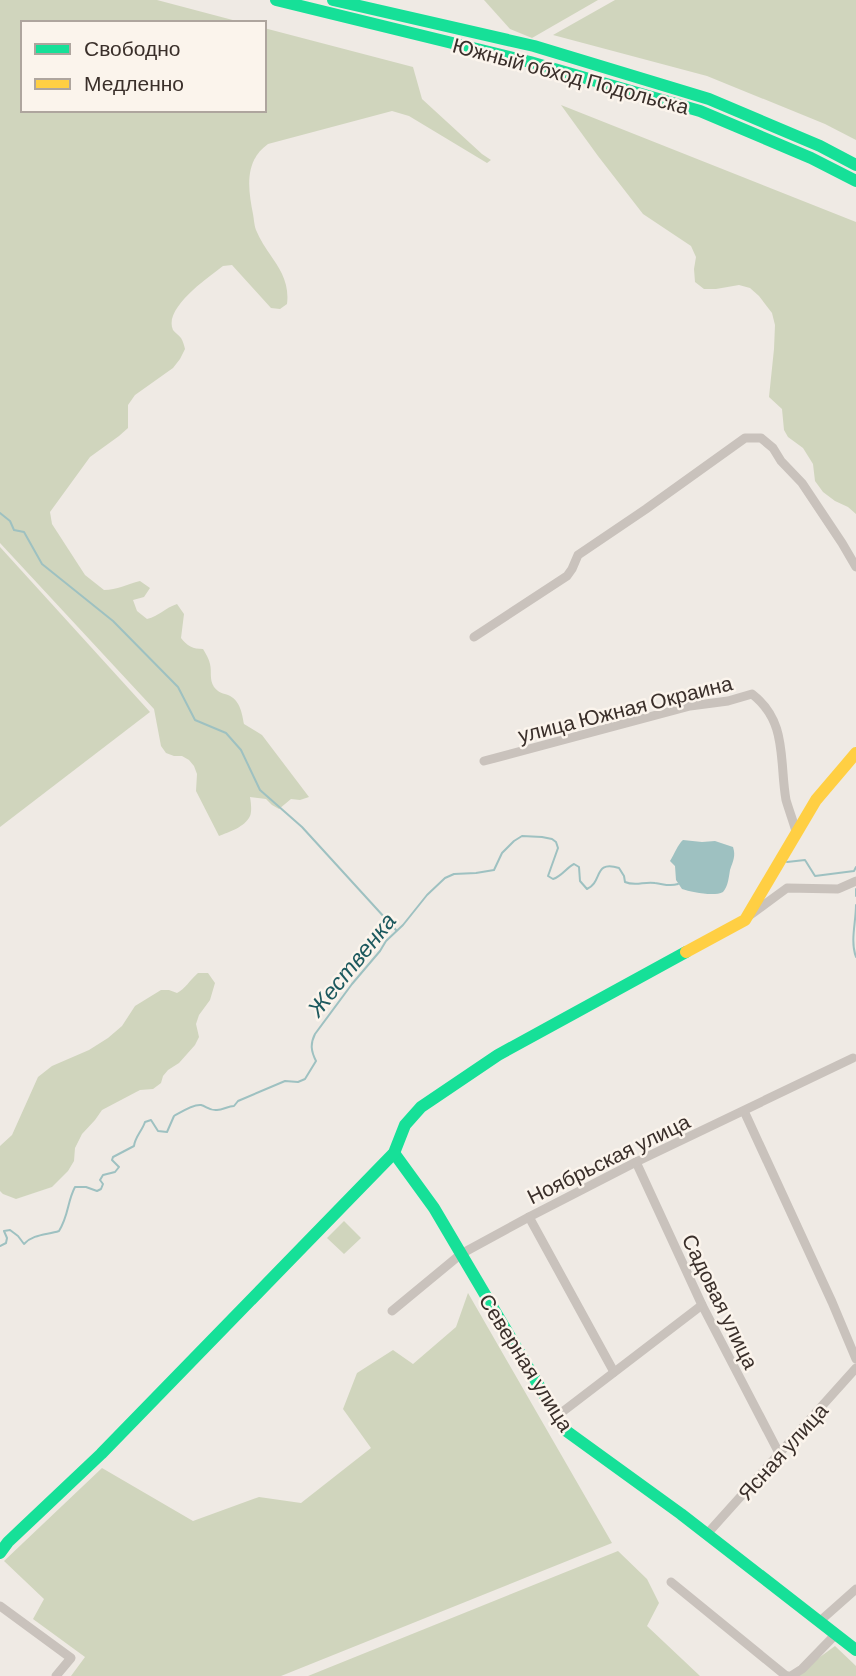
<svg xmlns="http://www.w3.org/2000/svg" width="856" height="1676" font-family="Barlow,sans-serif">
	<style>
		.green { fill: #d0d5bd }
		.water { fill: #9ec1c1 }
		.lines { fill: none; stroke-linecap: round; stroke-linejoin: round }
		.stream { stroke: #9ec1c1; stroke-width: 2 }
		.street { stroke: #c9c2bc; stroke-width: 9 }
		.fast { stroke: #16e098; stroke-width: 12 }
		.slow { stroke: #ffcf43; stroke-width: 12 }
		.labels { text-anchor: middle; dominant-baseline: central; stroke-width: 5; stroke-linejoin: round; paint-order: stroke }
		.street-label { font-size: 21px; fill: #3a2f2a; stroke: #fbf4ec }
		.water-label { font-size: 23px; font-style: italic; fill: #1d595e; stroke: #fbf4ec }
	</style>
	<rect width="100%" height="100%" fill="#efeae4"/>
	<g class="green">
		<path d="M0 0H157L244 23H23V110H264V28L413 67 422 99 482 154 491 160 487 163 409 116 392 111 268 144C244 161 248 189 253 214 254 219 254 225 256 230 267 257 291 272 287 304L280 309 271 308 232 265 223 266C209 277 163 308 173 330 175 333 179 335 181 338 183 341 184 345 185 349L180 359 173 368 135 395 128 405V428L119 436 90 457 50 512 52 524 85 575 104 590C117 590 127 584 140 581L150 588 144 597 133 600 137 611 147 619C159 616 165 608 177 604L184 614 181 638C187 646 193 649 203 649 206 654 209 659 210 664 212 672 209 679 214 687 219 693 222 693 228 695 240 700 242 713 244 724L262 735 309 797 300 800 291 799 279 809 272 805 266 799 250 797C251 803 252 811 250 816 245 827 229 832 219 836L196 791 197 774 194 766 189 760 182 756H174L166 753 161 746 154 709 0 543Z"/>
		<path d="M484 0H598L532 38 510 29Z"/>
		<path d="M615 0H856V140L825 124 707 76 553 35Z"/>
		<path d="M561 105 856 222V514L848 507 835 501 823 492 815 481 813 464 803 448 788 437 784 430 782 409 769 397 774 349 775 325 772 313 759 296 750 288 739 285 716 289H704L695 282 694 269 696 257 691 246 643 214 598 156Z"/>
		<path d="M0 547 150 712 0 827Z"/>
		<path d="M198 973H208L215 983 210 1000 199 1015 196 1024 199 1037 195 1045 179 1063 168 1070 163 1076 161 1083 153 1089 140 1090 102 1110 95 1120 82 1134 75 1148 74 1161 68 1171 52 1187 16 1199 3 1194 0 1191V1146L12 1135 38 1077 52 1066 89 1050 108 1038 122 1026 135 1006 161 990H169L177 993C185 989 190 980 198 973Z"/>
		<path d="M344 1221 361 1238 344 1254 327 1238Z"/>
		<path d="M468 1293 612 1543 281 1676H71L85 1657 33 1619 44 1599 4 1561 102 1468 193 1521 259 1497 301 1503 371 1448 343 1409 357 1373 393 1350 413 1364 456 1327Z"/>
		<path d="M618 1551 647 1579 659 1603 647 1626 700 1676H308Z"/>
		<path d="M835 1646 856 1666V1676H794Z"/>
	</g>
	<path class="water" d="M683 840 702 842 715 841 733 847C736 856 733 861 730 870 729 876 728 887 723 892 714 897 691 892 682 889L676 880 675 866 670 861C674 855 678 844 683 840Z"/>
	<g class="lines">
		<g class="stream">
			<path d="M0 513 10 521 14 530 24 532 42 564 113 621 178 687 195 720 226 733 241 750 260 790 302 827 396 930"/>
			<path d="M787 862 805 860 815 876 854 871 856 867"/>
			<path d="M856 889V896"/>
			<path d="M856 905C856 922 850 941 856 957"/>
			<path d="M0 1246 6 1243 7 1238 4 1231 10 1230 18 1236 24 1244C33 1234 47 1235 59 1231 69 1215 67 1202 75 1187H86L97 1191 101 1189 103 1184 100 1180 103 1175 115 1172 119 1167 112 1160 113 1157 134 1146C135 1137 142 1131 145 1122L151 1120 158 1131 167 1132 174 1116C181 1112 193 1104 201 1105 206 1106 210 1111 217 1110 223 1110 228 1106 234 1106L238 1101 285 1081 298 1082 305 1079 316 1061C311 1051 310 1044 315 1034L352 984 380 951 386 941 403 925 427 895 445 878 454 874 476 873 494 870 502 853 514 841 522 836 542 837 552 839 556 842 558 848 548 876 553 879C562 876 566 868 574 864L579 867 580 881 587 889C603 882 593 860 619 868L624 876 625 882C636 887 644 881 655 883 664 884 669 887 678 884"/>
		</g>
		<g class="street">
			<path d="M474 637 567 576 572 569 578 555 646 509 745 438H761L773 448 781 461 802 483 842 543 856 567"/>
			<path d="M484 761 690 706 728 701 752 694C788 722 779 760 786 800 789 810 793 821 796 831"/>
			<path d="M749 916 787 888 838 889 856 881"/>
			<path d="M744 1111 832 1302 856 1359"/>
			<path d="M636 1162 702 1305 779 1453"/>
			<path d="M529 1217 614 1372"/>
			<path d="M392 1311 461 1254 529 1217 636 1162 853 1058"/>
			<path d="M557 1416 702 1305"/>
			<path d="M707 1534 856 1368"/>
			<path d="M671 1582 785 1675 788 1676"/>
			<path d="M0 1606 71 1658 56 1676"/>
			<path d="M820 1621 856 1589"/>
			<path d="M791 1676 802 1669 836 1634"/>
		</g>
		<g class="fast">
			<path d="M276 0 530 62 700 111 811 158 856 181"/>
			<path d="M333 0 534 46 709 99 820 146 856 165"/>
			<path d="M394 1153 434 1208 565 1430 681 1514 856 1650"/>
			<path d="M0 1553 8 1542 101 1454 394 1153 405 1125 421 1107 498 1055 686 952"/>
		</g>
		<path class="slow" d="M686 952 745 920 816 800 856 753"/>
	</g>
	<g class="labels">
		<g class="street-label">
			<text transform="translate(571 75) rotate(15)">Южный обход Подольска</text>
			<text transform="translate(625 708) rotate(-14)">улица Южная Окраина</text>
			<text transform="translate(608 1158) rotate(-26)">Ноябрьская улица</text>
			<text transform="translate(721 1301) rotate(64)">Садовая улица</text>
			<text transform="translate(527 1362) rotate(58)">Северная улица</text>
			<text transform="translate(782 1451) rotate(-48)">Ясная улица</text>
		</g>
		<g class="water-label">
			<text transform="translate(351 964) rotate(-51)">Жественка</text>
		</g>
	</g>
	<rect x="21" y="21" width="245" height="91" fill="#fbf4ec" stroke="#aea59e" stroke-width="2"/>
	<rect x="35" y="44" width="35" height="10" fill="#16e098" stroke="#aea59e" stroke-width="2"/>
	<text x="84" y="56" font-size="21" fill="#3a2f2a">Свободно</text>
	<rect x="35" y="79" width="35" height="10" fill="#ffcf43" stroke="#aea59e" stroke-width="2"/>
	<text x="84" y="91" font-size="21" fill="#3a2f2a">Медленно</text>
</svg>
